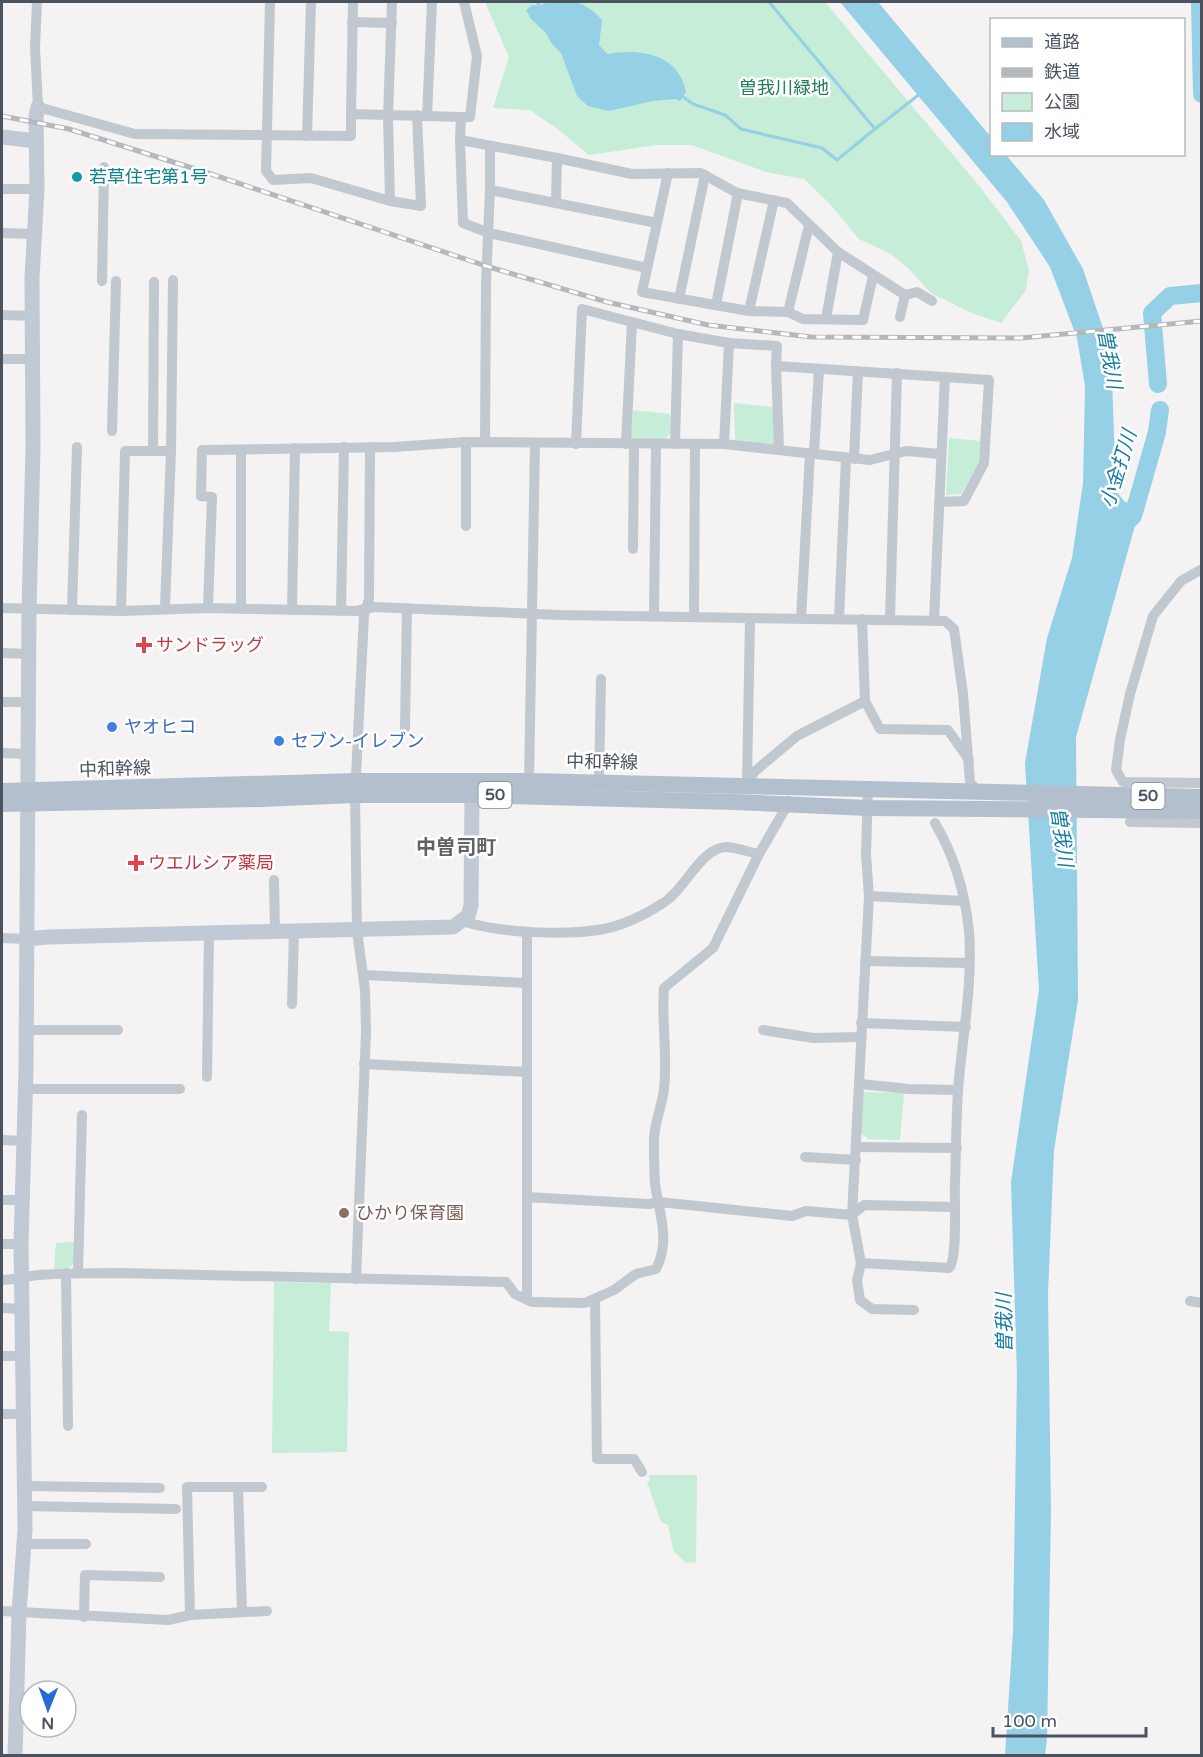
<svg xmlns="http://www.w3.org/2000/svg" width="1203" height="1757" font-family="'Varela Round','Noto Sans JP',sans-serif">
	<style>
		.green { fill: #c5edd7 }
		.water { fill: #95d0e6 }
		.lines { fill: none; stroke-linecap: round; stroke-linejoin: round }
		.stream { stroke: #95d0e6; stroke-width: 3 }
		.river { stroke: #95d0e6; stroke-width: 18 }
		.street { stroke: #c1c8cf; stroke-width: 10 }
		.secondary { stroke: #c1c9d4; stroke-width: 15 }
		.primary { stroke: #b4bfce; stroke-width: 16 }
		.rail-casing { stroke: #b4b7bb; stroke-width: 5 }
		.rail { stroke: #fff; stroke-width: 3; stroke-dasharray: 9; stroke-linecap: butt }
		.culture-dot { fill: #0f9aa8; stroke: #fff; stroke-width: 2 }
		.health-dot { fill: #e0444e; stroke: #fff; stroke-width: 2 }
		.shop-dot { fill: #3f7fe0; stroke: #fff; stroke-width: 2 }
		.education-dot { fill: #8d6e63; stroke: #fff; stroke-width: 2 }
		.labels { text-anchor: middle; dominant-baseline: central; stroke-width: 5; stroke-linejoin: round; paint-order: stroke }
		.shield { fill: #fff; stroke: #81878e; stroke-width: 1.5 }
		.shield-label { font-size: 16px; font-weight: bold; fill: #4b545e }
		.park-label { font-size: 18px; fill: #1f7c54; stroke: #fff }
		.culture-label { font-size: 18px; fill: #0d838f; stroke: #fff; text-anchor: start }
		.health-label { font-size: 18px; fill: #be3a42; stroke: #fff; text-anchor: start }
		.shop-label { font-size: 18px; fill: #366cbe; stroke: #fff; text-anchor: start }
		.street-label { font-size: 18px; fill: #4b545e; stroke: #fff }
		.education-label { font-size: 18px; fill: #785e54; stroke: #fff; text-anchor: start }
		.water-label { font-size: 20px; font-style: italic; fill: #187da4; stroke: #fff }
		.neighbourhood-label { font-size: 20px; font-weight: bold; fill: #5f6266; stroke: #fff }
	</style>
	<rect width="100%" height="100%" fill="#f4f2f2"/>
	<g class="green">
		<path d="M485 2H825L980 187 1021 241 1029 270 1026 290 1001 323 969 312 931 293 908 268 891 254 859 239 830 204 804 179 766 172 692 145H657L589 155 559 130 530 110 493 108 509 57Z"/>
		<path d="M734 403 773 407 774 445 735 440Z"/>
		<path d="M633 410 670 414 671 433 664 439 631 438Z"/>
		<path d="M949 438 981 441 978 465 961 494 946 495Z"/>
		<path d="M861 1092 904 1093 900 1140 869 1139 860 1133Z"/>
		<path d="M75 1242 74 1263 69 1268 54 1269 56 1243Z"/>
		<path d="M274 1282 331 1283 329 1331 349 1332 347 1452 272 1453Z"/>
		<path d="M649 1475H697L696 1562 686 1563 674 1552 668 1525 661 1522 647 1482 650 1481Z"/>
	</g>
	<g class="water">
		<path d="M548 2C573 0 585 1 602 20L599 45 607 54C640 48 679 54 686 92L680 101 675 99 652 101 609 111 588 106 577 96 561 53 552 44 546 33 531 19 526 10 532 5 539 6Z"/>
		<path d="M840 2H878L991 137 992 154 1006 155 1044 200 1083 269 1111 352 1116 491 1125 502 1141 504 1076 737 1078 1000 1054 1150 1048 1294 1051 1511 1047 1739 1045 1755H1005L1013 1632 1017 1374 1011 1182 1039 990 1025 763 1047 638 1072 558 1083 483 1085 386 1077 338 1050 267 1007 202Z"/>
	</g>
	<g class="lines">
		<g class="stream">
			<path d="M537 2 539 6"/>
			<path d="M683 97 693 104 725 115 741 129 822 148 837 160 875 129 769 2"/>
			<path d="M875 129 921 93"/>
		</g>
		<g class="river">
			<path d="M1200 2 1202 94"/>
			<path d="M1158 384 1152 313 1170 296 1202 293"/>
			<path d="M1125 524 1133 516 1157 432 1160 410"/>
		</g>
		<g class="street">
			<path d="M37 2 35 47 38 107 135 134 351 136V114L461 117 460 140 557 158 632 174 701 173 737 193 787 203 838 252 905 295"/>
			<path d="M270 2 266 171 273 180 311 178 390 201 421 206 417 115"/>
			<path d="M352 22 392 23"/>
			<path d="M351 114 353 2"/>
			<path d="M427 116 432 2"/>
			<path d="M461 117H470L477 56 464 2"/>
			<path d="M307 136 311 2"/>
			<path d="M460 140 463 223 489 233 647 268"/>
			<path d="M668 173 642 292 749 311 788 312 803 319 863 320 873 276"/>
			<path d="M2 189H37"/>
			<path d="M490 190 657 223"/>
			<path d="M390 201 388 116 392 2"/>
			<path d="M556 202 557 158"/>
			<path d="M2 233 34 234"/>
			<path d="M102 281 104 167"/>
			<path d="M679 299 705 175"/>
			<path d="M716 305 738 193"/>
			<path d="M749 311 774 200"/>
			<path d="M788 312 809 225"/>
			<path d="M2 315 33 316"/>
			<path d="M900 317 905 295 917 292 932 301"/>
			<path d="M826 319 838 252"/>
			<path d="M678 334 729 343 777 346 776 366"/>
			<path d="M2 359H32"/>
			<path d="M112 431 116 281"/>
			<path d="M485 442 486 283 490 190V146"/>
			<path d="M576 444 582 309 678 334 675 444"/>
			<path d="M626 444 632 322"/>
			<path d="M724 444 729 343"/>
			<path d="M241 450V609"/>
			<path d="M779 450 776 366 945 377 934 620"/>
			<path d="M153 451 154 282"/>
			<path d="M814 453 819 369"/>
			<path d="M854 459 858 371"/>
			<path d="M939 502 964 501 984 463 989 380 945 377"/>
			<path d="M466 526V442"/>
			<path d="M633 549 634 444"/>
			<path d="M1202 569 1181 581 1153 616 1130 694 1120 740 1116 770 1123 782 1202 783"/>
			<path d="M2 608 121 611 208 608 356 611 374 607 560 615 945 621 954 629 963 694 970 782 978 792"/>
			<path d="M165 608 171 451 173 280"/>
			<path d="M208 608 212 497 201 496 202 450 394 447 466 442 724 444 870 460 906 451 941 454"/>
			<path d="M72 610 77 447"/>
			<path d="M292 610 295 448"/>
			<path d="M121 611 125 451H171"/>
			<path d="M341 611 344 447"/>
			<path d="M654 616 656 444"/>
			<path d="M694 617 695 444"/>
			<path d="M801 619 810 453"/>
			<path d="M839 619 846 458"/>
			<path d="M890 619 897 373"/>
			<path d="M2 653 29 654"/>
			<path d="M865 701 880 729 948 730 969 760"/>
			<path d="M2 702H28"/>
			<path d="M405 728 407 608"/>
			<path d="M2 753 28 754"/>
			<path d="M529 781 535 443"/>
			<path d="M747 781 750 619"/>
			<path d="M599 782 601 679"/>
			<path d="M747 786 754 772 797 736 865 701 862 619"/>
			<path d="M868 789 866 854 869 896 852 1215 861 1263 949 1268C958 1259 954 1199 955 1183 956 1152 956 1122 958 1091 962 1038 973 985 969 931 965 892 955 857 935 823"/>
			<path d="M1130 822 1202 823"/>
			<path d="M274 880 275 932"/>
			<path d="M869 896 964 901"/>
			<path d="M462 921C500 933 565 936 604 929 624 925 646 914 663 903 684 891 702 846 727 847 738 848 749 852 759 854"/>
			<path d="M2 938 26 939"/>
			<path d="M865 961 969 963"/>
			<path d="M364 975 526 983"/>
			<path d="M292 1004 294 931"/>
			<path d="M861 1023 966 1027"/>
			<path d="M27 1030H118"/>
			<path d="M763 1030 813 1038 861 1037"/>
			<path d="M364 1064 526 1072"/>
			<path d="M207 1077 209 933"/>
			<path d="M860 1084 909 1089 958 1090"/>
			<path d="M26 1089H180"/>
			<path d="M2 1140 25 1141"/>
			<path d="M857 1147 957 1148"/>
			<path d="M805 1157 856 1160"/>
			<path d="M527 1197 649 1204 659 1202 792 1216 806 1211 852 1215 864 1205 954 1207"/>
			<path d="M2 1200H22"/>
			<path d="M2 1244H21"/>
			<path d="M861 1263 857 1280 860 1300 872 1309 914 1310"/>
			<path d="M66 1273 68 1426"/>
			<path d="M78 1273 82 1115"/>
			<path d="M356 1279 366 1032 365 990 357 931 355 795 364 615 369 599 370 447"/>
			<path d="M2 1280C15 1280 26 1276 39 1275 67 1273 94 1273 121 1273L506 1282 515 1294 532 1302 585 1303 614 1290 636 1274 656 1269C671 1241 659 1213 655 1184 654 1169 654 1153 654 1138 655 1121 662 1106 664 1089 668 1055 661 1022 664 988L713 948 759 854 788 804V801"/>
			<path d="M527 1299V932"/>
			<path d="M595 1300 597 1459H634L642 1472"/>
			<path d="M1190 1301 1202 1303"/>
			<path d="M2 1308 22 1309"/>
			<path d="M2 1356H24"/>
			<path d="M2 1414H24"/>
			<path d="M24 1486 160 1488"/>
			<path d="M238 1487 242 1611"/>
			<path d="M24 1506 176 1509"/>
			<path d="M24 1544H86"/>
			<path d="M2 1611 168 1620 190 1615 267 1611"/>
			<path d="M190 1615 187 1487H262"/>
			<path d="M84 1617 85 1575 160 1577"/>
		</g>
		<g class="secondary">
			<path d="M2 137 36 141"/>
			<path d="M26 939 48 937 453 927 468 916 471 906 472 795"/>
			<path d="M15 1756 19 1613 25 1529 21 1244 26 1070 29 610 33 448 32 278 37 189 36 117 38 107"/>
		</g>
		<g class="primary">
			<path d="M2 791 356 781H529L1202 797"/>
			<path d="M2 804 262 799 355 795H472L735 802 868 808 1202 811"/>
		</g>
		<g class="rail-casing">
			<path id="rail" d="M2 116 69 129 208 173 486 266 607 302 708 325 811 337 1021 338 1202 321"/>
		</g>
		<use href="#rail" class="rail"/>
	</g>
	<circle class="culture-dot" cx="77" cy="177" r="6"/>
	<g class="health-dot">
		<path d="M141 636h6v6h6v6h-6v6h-6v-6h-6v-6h6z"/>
		<path d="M133 854h6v6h6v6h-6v6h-6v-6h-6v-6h6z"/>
	</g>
	<g class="shop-dot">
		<circle cx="112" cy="727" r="6"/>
		<circle cx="279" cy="741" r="6"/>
	</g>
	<circle class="education-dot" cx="344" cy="1213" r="6"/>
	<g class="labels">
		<g class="shield">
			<rect x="478.5" y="782" width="33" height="26" rx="4.5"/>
			<rect x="1131.5" y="783" width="33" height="26" rx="4.5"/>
		</g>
		<g class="shield-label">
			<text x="495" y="795">50</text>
			<text x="1148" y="796">50</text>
		</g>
		<g class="park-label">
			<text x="784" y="88">曽我川緑地</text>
		</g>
		<g class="culture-label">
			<text x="89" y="177">若草住宅第1号</text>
		</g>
		<g class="health-label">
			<text x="156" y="645">サンドラッグ</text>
			<text x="148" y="863">ウエルシア薬局</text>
		</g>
		<g class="shop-label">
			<text x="124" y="727">ヤオヒコ</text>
			<text x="291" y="741">セブン-イレブン</text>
		</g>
		<g class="street-label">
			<text transform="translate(602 762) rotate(1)">中和幹線</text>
			<text transform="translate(115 769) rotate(-2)">中和幹線</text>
		</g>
		<g class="education-label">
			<text x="356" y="1213">ひかり保育園</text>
		</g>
		<g class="water-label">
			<text transform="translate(1109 359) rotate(80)">曽我川</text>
			<text transform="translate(1119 469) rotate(-73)">小金打川</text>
			<text transform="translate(1061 837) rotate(82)">曽我川</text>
			<text transform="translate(1005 1323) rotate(-91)">曽我川</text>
		</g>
		<g class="neighbourhood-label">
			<text x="456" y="848">中曽司町</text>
		</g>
	</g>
	<rect width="1203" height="1757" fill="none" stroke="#4b545e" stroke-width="6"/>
	<rect x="990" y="18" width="195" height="138" fill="#ffffff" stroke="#b7bbbf" stroke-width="1.5"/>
	<rect x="1002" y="38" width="30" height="9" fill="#b4bfce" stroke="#b7bbbf" stroke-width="1.5"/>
	<text x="1044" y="48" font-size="18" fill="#4b545e">道路</text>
	<rect x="1002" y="68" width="30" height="9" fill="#b4b7bb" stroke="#b7bbbf" stroke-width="1.5"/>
	<text x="1044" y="78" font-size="18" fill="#4b545e">鉄道</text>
	<rect x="1002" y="93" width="30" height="18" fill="#c5edd7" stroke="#b7bbbf" stroke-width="1.5"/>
	<text x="1044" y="108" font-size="18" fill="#4b545e">公園</text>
	<rect x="1002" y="123" width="30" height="18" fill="#95d0e6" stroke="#b7bbbf" stroke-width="1.5"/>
	<text x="1044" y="138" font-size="18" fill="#4b545e">水域</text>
	<g transform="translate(48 1709) rotate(181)"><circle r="28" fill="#ffffff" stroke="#b7bbbf" stroke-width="1.5"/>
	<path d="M0-4.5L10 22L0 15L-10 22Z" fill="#2869d8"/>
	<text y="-9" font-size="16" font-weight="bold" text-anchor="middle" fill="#4b545e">N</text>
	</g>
	<path d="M993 1727v9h153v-9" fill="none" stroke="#4b545e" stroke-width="3"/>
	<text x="1002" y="1727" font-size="18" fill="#4b545e" stroke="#ffffff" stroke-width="4.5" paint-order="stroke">100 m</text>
</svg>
